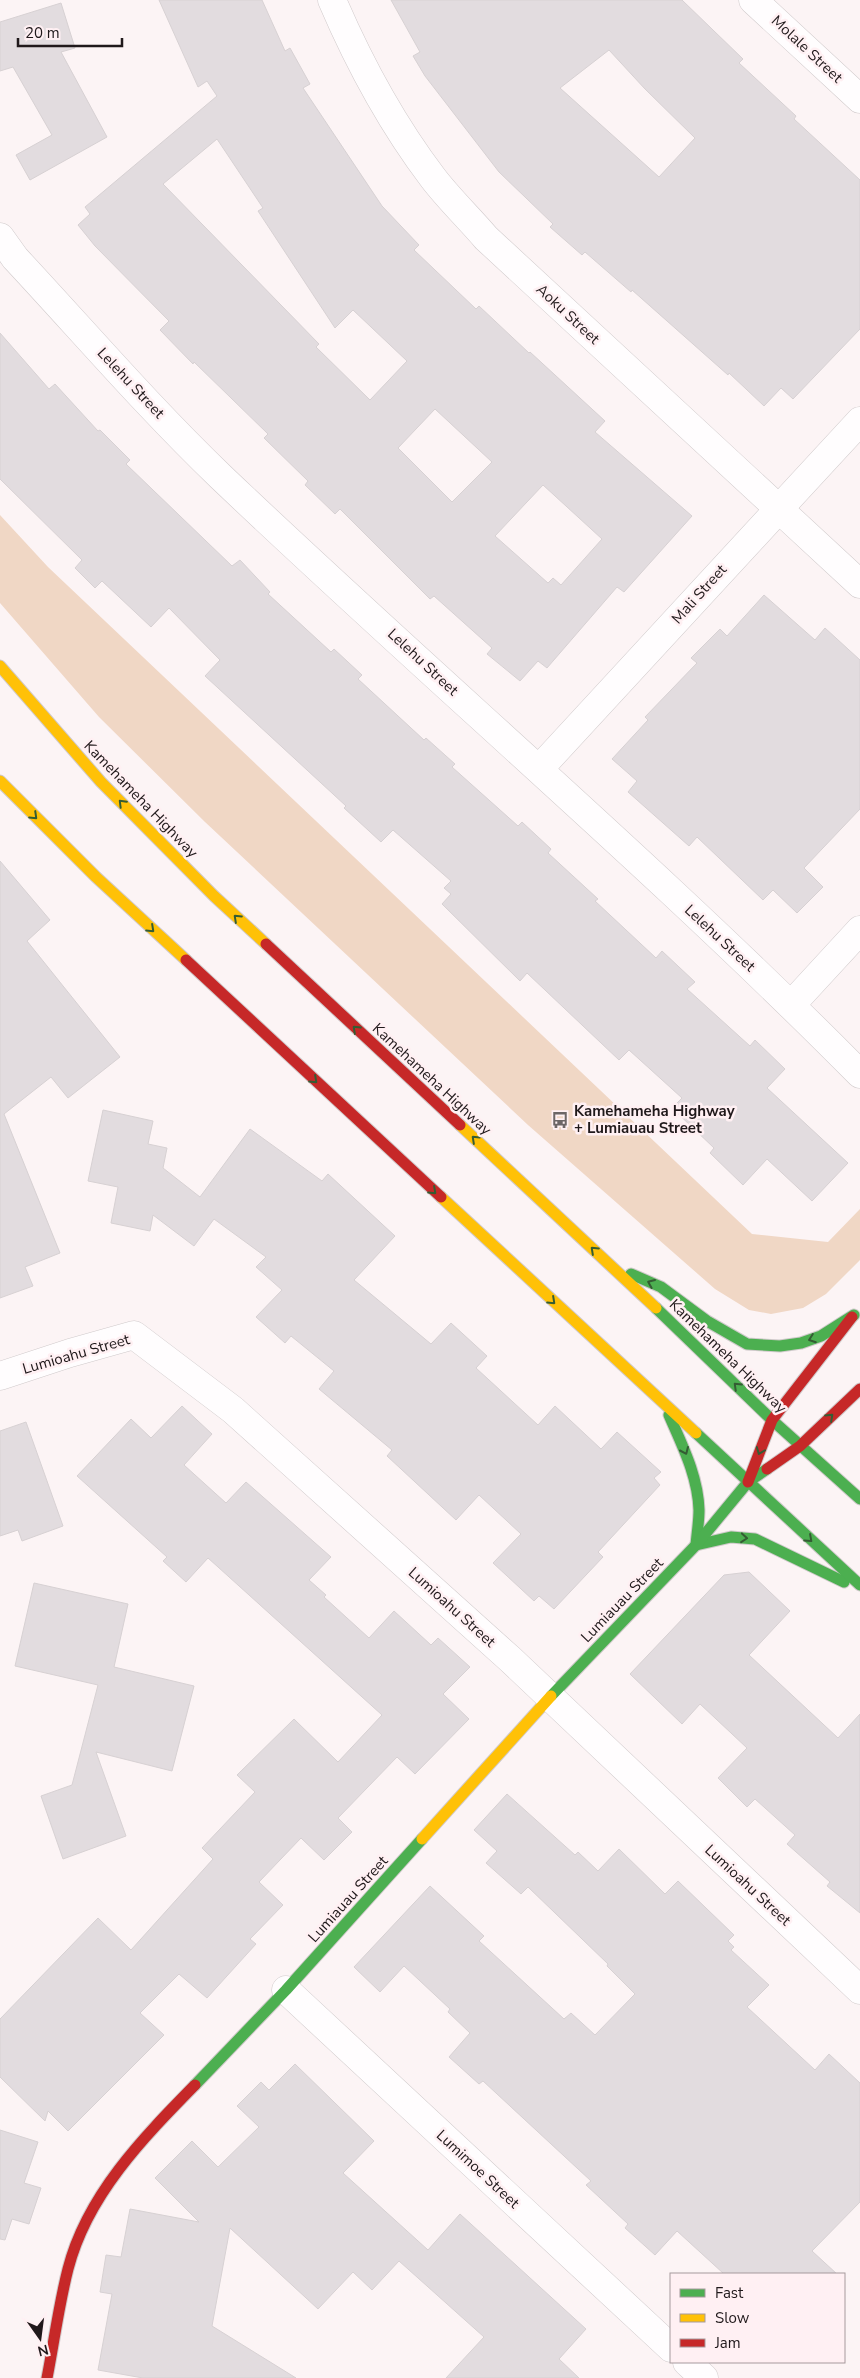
<svg xmlns="http://www.w3.org/2000/svg" width="860" height="2378" font-family="'Nunito Sans',sans-serif">
	<style>
		.green { fill: #f0d7c5 }
		.building { fill: #e2dcdf; stroke: #d7d1d3; fill-rule: evenodd }
		.lines { fill: none; stroke-linecap: round; stroke-linejoin: round }
		.street-casing { stroke: #d0cacb; stroke-width: 29 }
		.fast-casing { stroke: #d0cacb; stroke-width: 13 }
		.slow-casing { stroke: #d0cacb; stroke-width: 13 }
		.jam-casing { stroke: #d0cacb; stroke-width: 13 }
		.street { stroke: #fffdfe; stroke-width: 28 }
		.fast { stroke: #4caf50; stroke-width: 11 }
		.slow { stroke: #ffc107; stroke-width: 11 }
		.jam { stroke: #c62828; stroke-width: 11 }
		.oneway { stroke: #345c33 }
		.labels { text-anchor: middle; dominant-baseline: central; stroke-width: 5; stroke-linejoin: round; paint-order: stroke }
		.street-label { font-size: 15px; fill: #20191b; stroke: #fff0f3 }
		.poi-label { font-size: 15px; font-weight: bold; fill: #20191b; stroke: #fff0f3; text-anchor: start }
	</style>
	<rect width="100%" height="100%" fill="#fcf4f5"/>
	<path class="green" d="M0 515 48 567 752 1234 828 1242 860 1209V1260L826 1294 803 1308 771 1314 749 1310 715 1289 528 1125 205 822 99 717 0 603Z"/>
	<g class="building">
		<path d="M159 0H262L285 51 290 48 310 84 303 88 382 206 419 245 414 250 476 309 479 306 529 353 530 352 605 421 595 432 692 516 624 592 617 587 547 668 538 661 520 681 487 654 492 648 434 596 430 599 340 509 335 514 305 485 308 481 264 438 268 434 194 362 193 364 160 330 169 321 95 246 78 225 90 214 85 207 217 96 207 81 198 87ZM217 139 263 208 258 211 335 328 353 310 407 361 370 400 316 347 319 344 163 184ZM435 409 492 462 452 502 398 448ZM543 485 602 539 561 585 553 578 548 583 495 536Z"/>
		<path d="M391 0H682L743 59 739 63 796 116 794 119 860 180V329L793 399 781 388 764 406 729 373 728 375 632 290 631 292 585 252 582 255 550 227 553 224 499 172 425 76 413 56 420 52ZM609 50 645 89 695 138 659 177 560 88Z"/>
		<path d="M61 3 75 48 61 52 107 137 30 180 16 155 52 135 13 67 0 71V22Z"/>
		<path d="M0 333 49 389 55 384 98 431 100 430 130 460 126 464 232 566 240 560 270 592 268 594 331 652 334 649 362 675 358 679 424 740 426 738 455 764 452 767 518 826 522 822 551 849 548 853 598 899 595 901 656 958 662 951 695 982 687 989 750 1046 755 1040 785 1069 767 1088 848 1163 812 1201 767 1159 743 1185 710 1153 714 1148 672 1108 682 1098 629 1050 619 1060 527 973 520 981 442 904 451 894 444 888 451 881 393 830 381 842 344 808 346 806 205 676 220 660 169 608 151 627 102 581 95 588 75 568 82 560 0 479Z"/>
		<path d="M764 595 815 640 825 628 860 660V809L804 868 823 887 797 913 773 890 763 900 697 837 689 846 628 792 637 781 612 759 648 720 645 717 697 663 691 658 720 629 727 636Z"/>
		<path d="M0 861 50 920 27 941 120 1057 68 1098 51 1077 4 1114 60 1253 25 1267 33 1286 0 1298Z"/>
		<path d="M103 1110 153 1121 148 1144 167 1148 163 1168 200 1197 250 1129 322 1181 328 1174 395 1236 354 1280 431 1344 451 1323 487 1356 476 1368 538 1425 555 1406 601 1449 617 1432 661 1472 654 1478 660 1485 598 1552 603 1557 554 1609 539 1596 534 1601 493 1563 521 1534 479 1495 456 1520 387 1456 392 1450 319 1389 334 1371 291 1336 285 1343 256 1317 282 1290 256 1267 266 1257 214 1219 194 1246 153 1215 150 1231 111 1223 118 1187 88 1181Z"/>
		<path d="M182 1406 212 1434 184 1465 226 1503 246 1482 331 1557 309 1580 326 1595 324 1597 369 1638 394 1611 431 1645 438 1638 470 1667 443 1694 469 1719 415 1774 397 1757 338 1818 352 1832 324 1860 301 1838 259 1882 283 1905 250 1939 256 1944 207 1998 179 1974 140 2013 164 2035 68 2131 48 2111 45 2121 0 2077V2019L98 1918 131 1950 213 1859 202 1848 255 1792 237 1775 294 1719 338 1762 382 1715 208 1558 186 1582 163 1561 167 1557 77 1476 131 1419 151 1438Z"/>
		<path d="M26 1422 63 1526 22 1541 18 1530 0 1536V1431Z"/>
		<path d="M749 1572 790 1611 749 1655 838 1738 860 1714V1913L827 1886 830 1882 787 1844 795 1835 755 1799 747 1807 718 1778 747 1748 700 1704 682 1724 630 1674 724 1575Z"/>
		<path d="M34 1583 128 1604 114 1667 194 1686 172 1771 96 1752 126 1836 63 1859 41 1796 72 1785 98 1685 15 1666Z"/>
		<path d="M507 1794 575 1855 578 1852 598 1871 619 1849 665 1894 678 1881 734 1935 728 1941 734 1947 731 1950 769 1985 747 2007 815 2070 829 2054 860 2083V2202L812 2251 837 2274H724L677 2231 655 2255 625 2228 628 2224 586 2185 591 2181 483 2081 479 2084 449 2057 470 2033 448 2012 450 2009 404 1966 380 1992 354 1967 430 1886 484 1936 479 1941 564 2019 571 2013 595 2035 635 1994 607 1966 608 1964 528 1887 521 1894 486 1863 497 1851 474 1830Z"/>
		<path d="M295 2064 374 2141 343 2173 428 2250 460 2214 586 2329 559 2359 579 2378H446L484 2337 399 2261 372 2290 353 2272 318 2309 230 2228 212 2326 296 2378H143L98 2370 112 2294 100 2292 106 2255 121 2257 130 2209 199 2222 155 2178 192 2141 218 2167 259 2127 237 2106 261 2082 269 2090Z"/>
		<path d="M0 2130 38 2142 24 2183 41 2188 29 2224 12 2219 5 2240 0 2239Z"/>
	</g>
	<g class="lines">
		<g class="street-casing">
			<g id="street">
				<path d="M332 0C359 63 392 124 433 178 449 199 469 218 486 238L860 584"/>
				<path d="M753 0 860 99"/>
				<path d="M0 237 15 258C83 331 149 408 221 477 432 678 655 867 860 1074"/>
				<path d="M539 769 860 421"/>
				<path d="M791 1005 860 930"/>
				<path d="M0 1376 70 1353 134 1335 233 1410 510 1659 860 1990"/>
				<path d="M286 1990 671 2348"/>
				<path d="M687 2362 704 2378"/>
			</g>
		</g>
		<g class="fast-casing">
			<g id="fast">
				<path d="M631 1274 661 1287 707 1321 747 1344 780 1346 801 1343 821 1336 854 1315"/>
				<path d="M656 1308 772 1420 860 1499"/>
				<path d="M669 1415C682 1445 698 1476 699 1510 699 1522 697 1533 696 1545L731 1537 755 1539 844 1582"/>
				<path d="M696 1433 860 1585"/>
				<path d="M551 1696 696 1545 748 1482 767 1469"/>
				<path d="M195 2085 286 1990 422 1839"/>
			</g>
		</g>
		<g class="slow-casing">
			<g id="slow">
				<path d="M0 666 101 782 214 896 266 944"/>
				<path d="M0 781 96 877 186 960"/>
				<path d="M460 1125 656 1308"/>
				<path d="M441 1197 696 1433"/>
				<path d="M422 1839 551 1696"/>
			</g>
		</g>
		<g class="jam-casing">
			<g id="jam">
				<path d="M266 944 460 1125"/>
				<path d="M186 960 441 1197"/>
				<path d="M767 1469 800 1446 860 1389"/>
				<path d="M748 1482 772 1420 852 1317"/>
				<path d="M47 2378C54 2342 59 2304 68 2269 87 2195 143 2138 195 2085"/>
			</g>
		</g>
		<use href="#street" class="street"/>
		<use href="#fast" class="fast"/>
		<use href="#slow" class="slow"/>
		<use href="#jam" class="jam"/>
	</g>
	<defs><path id="oneway-chevron" d="M-2-3.5L2.5 0L-2 3.5" fill="none" stroke-width="1.6" stroke-linecap="round" stroke-linejoin="round" transform="scale(1.25)"/></defs>
	<g class="oneway">
		<use href="#oneway-chevron" transform="translate(122 803) rotate(-135)"/>
		<use href="#oneway-chevron" transform="translate(34 816) rotate(44)"/>
		<use href="#oneway-chevron" transform="translate(237 918) rotate(-137)"/>
		<use href="#oneway-chevron" transform="translate(151 929) rotate(43)"/>
		<use href="#oneway-chevron" transform="translate(356 1029) rotate(-137)"/>
		<use href="#oneway-chevron" transform="translate(314 1080) rotate(43)"/>
		<use href="#oneway-chevron" transform="translate(475 1139) rotate(-137)"/>
		<use href="#oneway-chevron" transform="translate(433 1191) rotate(43)"/>
		<use href="#oneway-chevron" transform="translate(594 1250) rotate(-137)"/>
		<use href="#oneway-chevron" transform="translate(651 1283) rotate(-157)"/>
		<use href="#oneway-chevron" transform="translate(552 1301) rotate(43)"/>
		<use href="#oneway-chevron" transform="translate(812 1339) rotate(160)"/>
		<use href="#oneway-chevron" transform="translate(737 1386) rotate(-136)"/>
		<use href="#oneway-chevron" transform="translate(830 1417) rotate(-43)"/>
		<use href="#oneway-chevron" transform="translate(685 1451) rotate(66)"/>
		<use href="#oneway-chevron" transform="translate(760 1451) rotate(111)"/>
		<use href="#oneway-chevron" transform="translate(744 1538) rotate(5)"/>
		<use href="#oneway-chevron" transform="translate(809 1539) rotate(42)"/>
	</g>
	<defs>
		<g id="bus-bare" transform="scale(1.35)"><path d="M-5-6H5V4H4V6H2V4H-2V6H-4V4H-5ZM-3.5-4V0h7V-4ZM-3.5 1.2v1.5H-2V1.2ZM2 1.2v1.5H3.5V1.2Z" fill="#6d6667" stroke="#fff0f3" stroke-width="2.5" paint-order="stroke"/></g>
	</defs>
	<g fill-rule="evenodd">
		<use href="#bus-bare" x="560" y="1120"/>
	</g>
	<g class="labels">
		<g class="street-label">
			<text transform="translate(807 49) rotate(43)">Molale Street</text>
			<text transform="translate(568 314) rotate(43)">Aoku Street</text>
			<text transform="translate(131 383) rotate(47)">Lelehu Street</text>
			<text transform="translate(699 594) rotate(-48)">Mali Street</text>
			<text transform="translate(423 662) rotate(43)">Lelehu Street</text>
			<text transform="translate(141 799) rotate(46)">Kamehameha Highway</text>
			<text transform="translate(720 938) rotate(43)">Lelehu Street</text>
			<text transform="translate(432 1079) rotate(43)">Kamehameha Highway</text>
			<text transform="translate(76 1354) rotate(-16)">Lumioahu Street</text>
			<text transform="translate(728 1356) rotate(44)">Kamehameha Highway</text>
			<text transform="translate(622 1600) rotate(-46)">Lumiauau Street</text>
			<text transform="translate(452 1607) rotate(42)">Lumioahu Street</text>
			<text transform="translate(748 1885) rotate(43)">Lumioahu Street</text>
			<text transform="translate(348 1899) rotate(-48)">Lumiauau Street</text>
			<text transform="translate(478 2169) rotate(43)">Lumimoe Street</text>
		</g>
		<g class="poi-label">
			<text x="574" y="1111">Kamehameha Highway<tspan x="574" dy="17">+ Lumiauau Street</tspan></text>
		</g>
	</g>
	<rect x="670" y="2273" width="175" height="90" fill="#fff0f3" stroke="#a69a9d"/>
	<rect x="680" y="2289" width="25" height="8" fill="#4caf50" stroke="#a69a9d"/>
	<text x="715" y="2298" font-size="15" fill="#20191b">Fast</text>
	<rect x="680" y="2314" width="25" height="8" fill="#ffc107" stroke="#a69a9d"/>
	<text x="715" y="2323" font-size="15" fill="#20191b">Slow</text>
	<rect x="680" y="2339" width="25" height="8" fill="#c62828" stroke="#a69a9d"/>
	<text x="715" y="2348" font-size="15" fill="#20191b">Jam</text>
	<g transform="translate(40 2338) rotate(166)" stroke="#fff0f3" stroke-width="4" paint-order="stroke">
	<path d="M0-4L9 19L0 12L-9 19Z" fill="#20191b"/>
	<text y="-8" font-size="14" font-weight="bold" text-anchor="middle" fill="#20191b">N</text>
	</g>
	<path d="M18 38v8h104v-8" fill="none" stroke="#20191b" stroke-width="2.5"/>
	<text x="25" y="38" font-size="15" fill="#20191b" stroke="#fff0f3" stroke-width="4" paint-order="stroke">20 m</text>
</svg>
